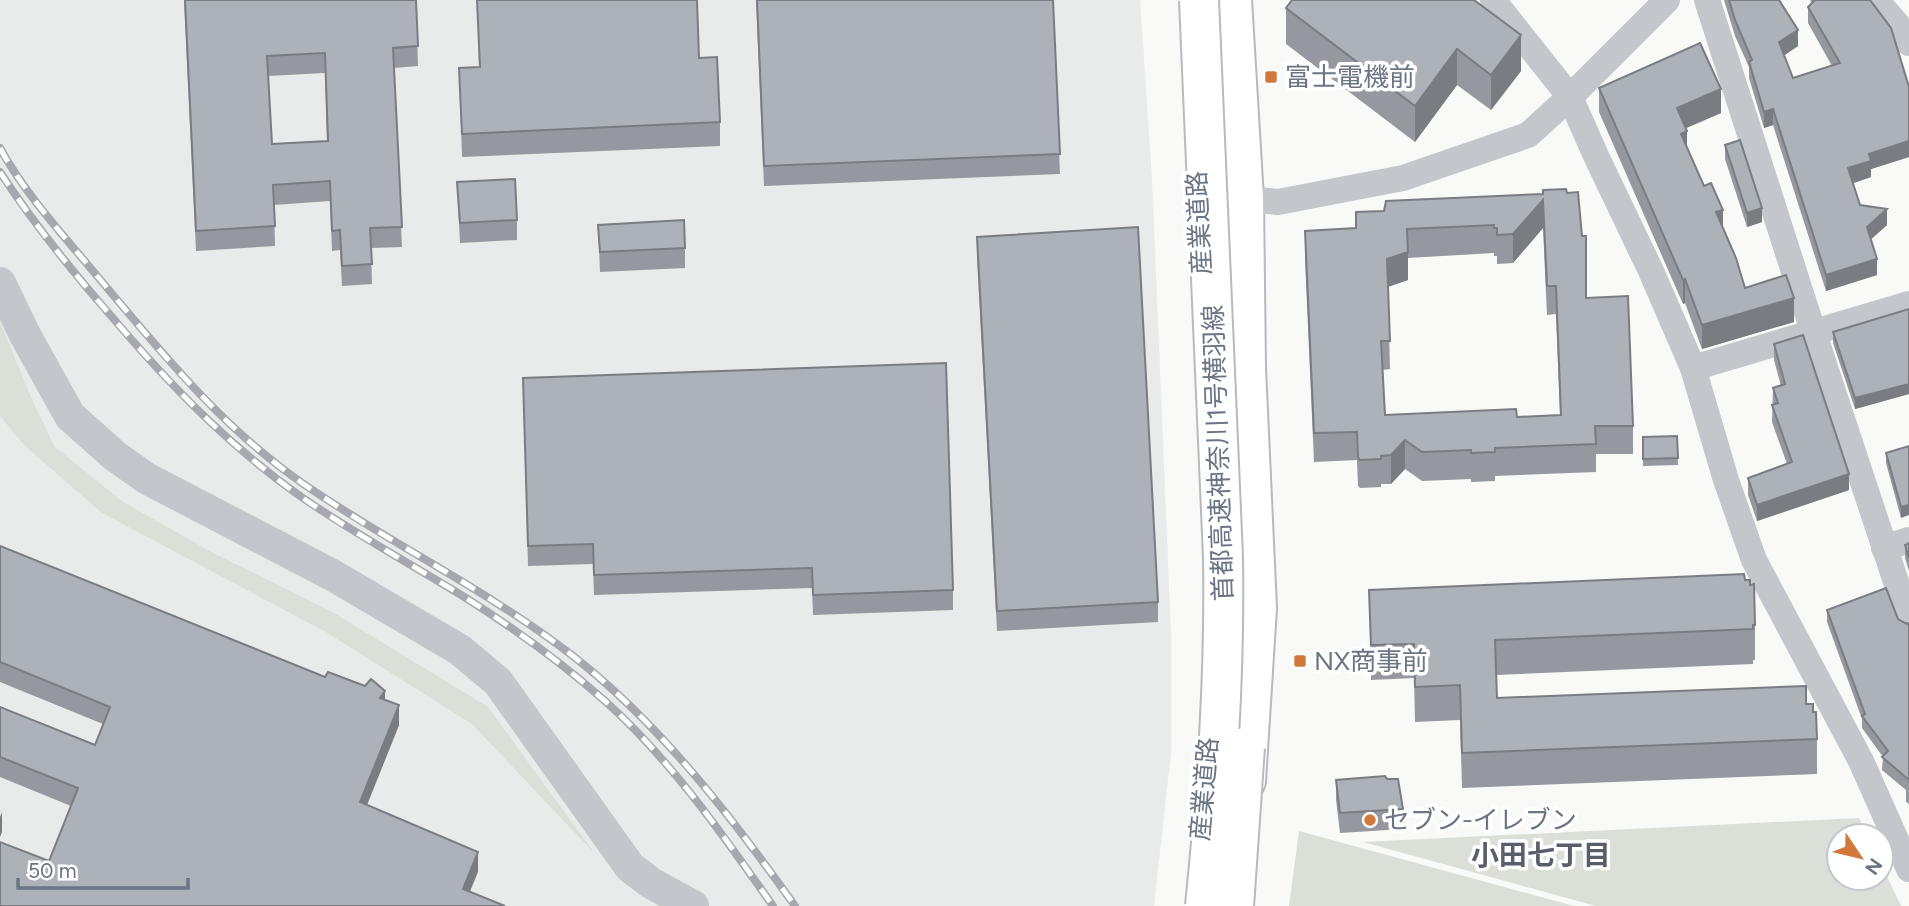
<svg xmlns="http://www.w3.org/2000/svg" width="1909" height="906" font-family="Figtree,'Noto Sans JP',sans-serif">
	<style>
		.built { fill: #e9eaea }
		.green { fill: #dadfd8 }
		.lines { fill: none; stroke-linecap: round; stroke-linejoin: round }
		.primary-casing { stroke: #b7b9be; stroke-width: 42 }
		.minor { stroke: #c3c6ca; stroke-width: 26 }
		.tertiary { stroke: #c3c6ca; stroke-width: 32 }
		.primary { stroke: #fff; stroke-width: 38 }
		.rail-casing { stroke: #a5a9af; stroke-width: 8 }
		.rail { stroke: #fff; stroke-width: 5; stroke-dasharray: 16; stroke-linecap: butt }
		.motorway-bridge-casing { stroke: #b8babe; stroke-width: 42; stroke-linecap: butt }
		.motorway-bridge { stroke: #fff; stroke-width: 38 }
		.wall { fill: #95999f; fill-rule: evenodd }
		.shaded-wall { fill: #797d82 }
		.building { fill: #adb2b9; stroke: #797d82; stroke-width: 2; fill-rule: evenodd }
		.poi-dot { fill: #d3783d; stroke: #fff; stroke-width: 2.5 }
		.labels { text-anchor: middle; dominant-baseline: central; stroke-width: 7; stroke-linejoin: round; paint-order: stroke }
		.poi-label { font-size: 26px; fill: #6b7585; stroke: #fff; text-anchor: start }
		.street-label { font-size: 26px; fill: #6b7585; stroke: #fff }
		.neighbourhood-label { font-size: 28px; font-weight: bold; fill: #585f6b; stroke: #fff }
	</style>
	<rect width="100%" height="100%" fill="#f9f9f7"/>
	<path class="built" d="M0 0H1140L1152 178 1171 635V753L1154 906H0Z"/>
	<g class="green">
		<path d="M0 322 33 402 55 447 123 502 215 554 334 613 488 707 595 854 472 724 326 632 102 513 24 445 0 416Z"/>
		<path d="M1859 818 1868 836H1839V878H1881V864L1901 906H1596L1363 842Z"/>
		<path d="M1299 831 1574 906H1289Z"/>
	</g>
	<g class="lines">
		<g class="primary-casing">
			<path id="primary" d="M1232 0 1244 199 1246 368 1257 608 1246 781"/>
		</g>
		<g class="minor">
			<path d="M1493 0 1570 97 1597 158 1651 271 1693 368 1726 480 1754 560 1861 761 1909 869"/>
			<path d="M1707 0 1813 331 1909 621"/>
			<path d="M1876 0 1897 24 1909 43"/>
			<path d="M1230 197 1278 202 1403 178 1528 135 1570 97 1667 0"/>
			<path d="M1693 368 1909 304"/>
			<path d="M1884 548 1909 540"/>
		</g>
		<path class="tertiary" d="M0 283 25 335 70 416 115 456 146 478 334 576 460 650 498 682 630 867 651 883 693 906"/>
		<use href="#primary" class="primary"/>
		<g class="rail-casing">
			<g id="rail">
				<path d="M0 148C25 194 64 236 98 277 161 352 223 429 305 485 393 545 489 591 573 656 661 725 731 816 795 906"/>
				<path d="M0 172C33 223 72 271 112 317 169 384 228 445 300 496 353 533 411 564 466 598 515 629 562 663 605 701 671 760 723 835 773 906"/>
			</g>
		</g>
		<use href="#rail" class="rail"/>
		<g class="motorway-bridge-casing">
			<g id="motorway-bridge">
				<path d="M1199 0 1223 557C1225 676 1217 788 1205 906"/>
				<path d="M1234 906 1245 747"/>
			</g>
		</g>
		<use href="#motorway-bridge" class="motorway-bridge"/>
	</g>
	<g class="wall">
		<path d="M184 0H416L418 66 394 68 402 247 371 248 372 284 342 286 340 250 332 251 330 201 274 205 275 246 196 251ZM325 73 327 142 272 144 268 76Z"/>
		<path d="M477 0 699 58 720 122V146L462 157 459 68 479 67Z"/>
		<path d="M756 0H1053L1060 174 764 186Z"/>
		<path d="M1474 0 1521 71 1491 110 1457 85 1415 142 1286 44V8Z"/>
		<path d="M1724 0H1781L1779 1 1798 46 1784 55 1793 78 1832 66 1808 23V7L1812 3 1810 0H1870L1909 87V157L1871 169V177L1853 183 1860 205 1887 225 1871 239 1877 275 1826 291 1773 125 1764 128 1749 78V67L1735 36Z"/>
		<path d="M1599 88 1721 113 1686 128 1687 148 1723 228 1745 288 1794 322 1702 349 1685 303 1683 304 1599 112Z"/>
		<path d="M1725 145 1762 222 1747 227 1725 159Z"/>
		<path d="M457 182 517 220V240L460 243Z"/>
		<path d="M1543 194 1586 298 1633 426V454H1596V472L1495 476V481L1471 482V479L1422 481 1405 469 1391 484H1381V487L1360 488 1358 486 1357 460 1314 462 1305 259V231L1356 228V212L1384 211ZM1543 228 1547 315 1556 314 1560 415 1517 417 1385 415 1383 370 1390 369 1388 287 1408 280V258L1494 253V256H1497V264L1513 263Z"/>
		<path d="M598 225 685 248V268L600 272Z"/>
		<path d="M977 237 1158 602V622L997 631 977 257Z"/>
		<path d="M1909 309V394L1855 409 1833 343V332Z"/>
		<path d="M1774 344 1849 490 1757 521 1748 495V478L1787 464 1772 422 1773 388 1781 386 1774 360Z"/>
		<path d="M523 378 953 590V610L813 615 812 588 594 595 593 564 528 566Z"/>
		<path d="M1677 436 1678 465 1643 466V437Z"/>
		<path d="M1909 446 1901 518 1886 463V453Z"/>
		<path d="M1909 543V571L1905 558V545Z"/>
		<path d="M0 546 325 677 385 700 399 725 367 805 478 872 49 861 71 806 0 777V707L95 745 103 724 0 682Z"/>
		<path d="M1745 580 1755 625V660H1753V664L1496 675 1497 698 1806 704 1813 712 1817 739V774L1462 788 1460 720 1415 722 1414 678 1371 680 1369 590Z"/>
		<path d="M1827 610 1909 623V804L1906 802V790L1882 770 1883 757 1862 728V719L1827 622Z"/>
		<path d="M1387 779 1403 809V829L1340 833 1336 800V780Z"/>
	</g>
	<g class="shaded-wall">
		<path d="M1798 30V46L1779 59V42Z"/>
		<path d="M1521 35V71L1491 110V75Z"/>
		<path d="M1457 49V85L1415 142V106Z"/>
		<path d="M1721 89V113L1677 132V108Z"/>
		<path d="M1773 109V125L1764 128V112Z"/>
		<path d="M1687 131V155L1681 134Z"/>
		<path d="M1909 141V157L1871 169V177L1848 185V168L1869 154Z"/>
		<path d="M1543 200V228L1513 263V234Z"/>
		<path d="M1762 208V222L1747 227V213Z"/>
		<path d="M1887 209V225L1867 243V227Z"/>
		<path d="M1723 210V234L1716 212Z"/>
		<path d="M1408 252V280L1387 287V259Z"/>
		<path d="M1877 259V275L1826 291V275Z"/>
		<path d="M1685 279V303L1683 304V280Z"/>
		<path d="M1794 298V322L1702 349V325Z"/>
		<path d="M1909 384V394L1855 409V398Z"/>
		<path d="M1405 440V469L1391 484V455Z"/>
		<path d="M1849 474V490L1757 521V505Z"/>
		<path d="M1909 505V515L1901 518V507Z"/>
		<path d="M385 691V711L380 698Z"/>
		<path d="M399 705V725L360 822V802Z"/>
		<path d="M2 812V832L0 837V817Z"/>
		<path d="M478 852V872L464 906 463 889Z"/>
	</g>
	<g class="building">
		<path d="M185 0H416L418 46 393 48 402 227 370 228 372 264 342 266 340 230 332 231 330 181 273 185 275 226 196 231ZM325 53 328 141 272 144 267 56Z"/>
		<path d="M477 0H697L699 58 717 57 720 122 462 134 459 68 480 67Z"/>
		<path d="M757 0H1053L1060 154 764 166Z"/>
		<path d="M1292 0H1474L1521 35 1491 75 1457 49 1415 106 1286 8Z"/>
		<path d="M1729 0H1779L1798 30 1779 42 1793 78 1840 63 1808 7 1815 0H1870L1891 28 1909 87V141L1869 154 1871 161 1848 168 1860 205 1887 209 1867 227 1877 259 1826 275 1773 109 1764 112 1749 62 1752 60 1735 20Z"/>
		<path d="M1700 43 1721 89 1677 108 1687 131 1681 134 1704 186 1711 183 1723 210 1716 212 1736 258 1745 288 1786 275 1794 298 1702 325 1685 279 1683 280 1599 88Z"/>
		<path d="M1740 140 1762 208 1747 213 1725 145Z"/>
		<path d="M515 179 517 220 460 223 457 182Z"/>
		<path d="M1566 189 1567 193 1578 192 1582 236H1586V298L1628 296 1633 426H1595L1596 444 1495 448V452L1471 453V450L1422 452 1405 440 1391 455 1381 456V459L1360 460 1358 457 1357 432 1314 433 1305 231 1356 228V212L1384 211 1386 201 1543 194V190ZM1543 200 1547 286H1556L1561 415 1517 417 1516 409 1385 415 1381 341H1390L1387 259 1408 252 1407 229 1494 225V228H1497V235L1513 234Z"/>
		<path d="M684 220 685 248 600 252 598 225Z"/>
		<path d="M1138 227 1158 602 997 611 977 237Z"/>
		<path d="M1909 309V384L1855 398 1833 332Z"/>
		<path d="M1803 335 1849 474 1757 505 1748 478 1792 462 1772 405 1778 403 1773 388 1785 384 1774 344Z"/>
		<path d="M946 363 953 590 813 595 812 568 594 575 593 544 528 546 523 378Z"/>
		<path d="M1677 436 1678 458 1643 459V437Z"/>
		<path d="M1909 446V505L1901 507 1886 453Z"/>
		<path d="M1909 543V558L1905 545Z"/>
		<path d="M0 546 325 677 328 672 365 686 371 679 385 691 380 698 399 705 360 802 478 852 463 889 505 906H0V842L49 861 78 788 0 757V707L95 745 110 707 0 662Z"/>
		<path d="M1744 574 1745 580H1750V585L1754 584 1755 625H1753V629L1495 640 1497 698 1806 686V704H1813V712H1816L1817 739 1462 753 1460 685 1415 687 1414 644 1371 645 1369 590Z"/>
		<path d="M1886 588 1898 619 1907 624 1909 623V780L1882 757 1888 751 1862 716 1865 714 1827 610Z"/>
		<path d="M1385 776 1387 779H1398L1403 809 1340 813 1336 780Z"/>
	</g>
	<g class="poi-dot">
		<rect x="1264" y="70" width="14" height="14" rx="3.5"/>
		<rect x="1293" y="654" width="14" height="14" rx="3.5"/>
		<circle cx="1370" cy="820" r="7"/>
	</g>
	<g class="labels">
		<g class="poi-label">
			<text x="1285" y="77">富士電機前</text>
			<text x="1314" y="661">NX商事前</text>
			<text x="1384" y="820">セブン-イレブン</text>
		</g>
		<g class="street-label">
			<text transform="translate(1199 223) rotate(-93)">産業道路</text>
			<text transform="translate(1218 453) rotate(-92)">首都高速神奈川1号横羽線</text>
			<text transform="translate(1204 789) rotate(-85)">産業道路</text>
		</g>
		<g class="neighbourhood-label">
			<text x="1541" y="855">小田七丁目</text>
		</g>
	</g>
	<g transform="translate(1860 857) rotate(125)"><circle r="33" fill="#ffffff" stroke="#c4c8ce" stroke-width="2"/>
	<path d="M0-5L12 26L0 18L-12 26Z" fill="#d3783d"/>
	<text y="-10" font-size="19" font-weight="bold" text-anchor="middle" fill="#6b7585">N</text>
	</g>
	<path d="M18 878v10h170v-10" fill="none" stroke="#6b7585" stroke-width="3.5"/>
	<text x="28" y="878" font-size="21" fill="#6b7585" stroke="#ffffff" stroke-width="5" paint-order="stroke">50 m</text>
</svg>
